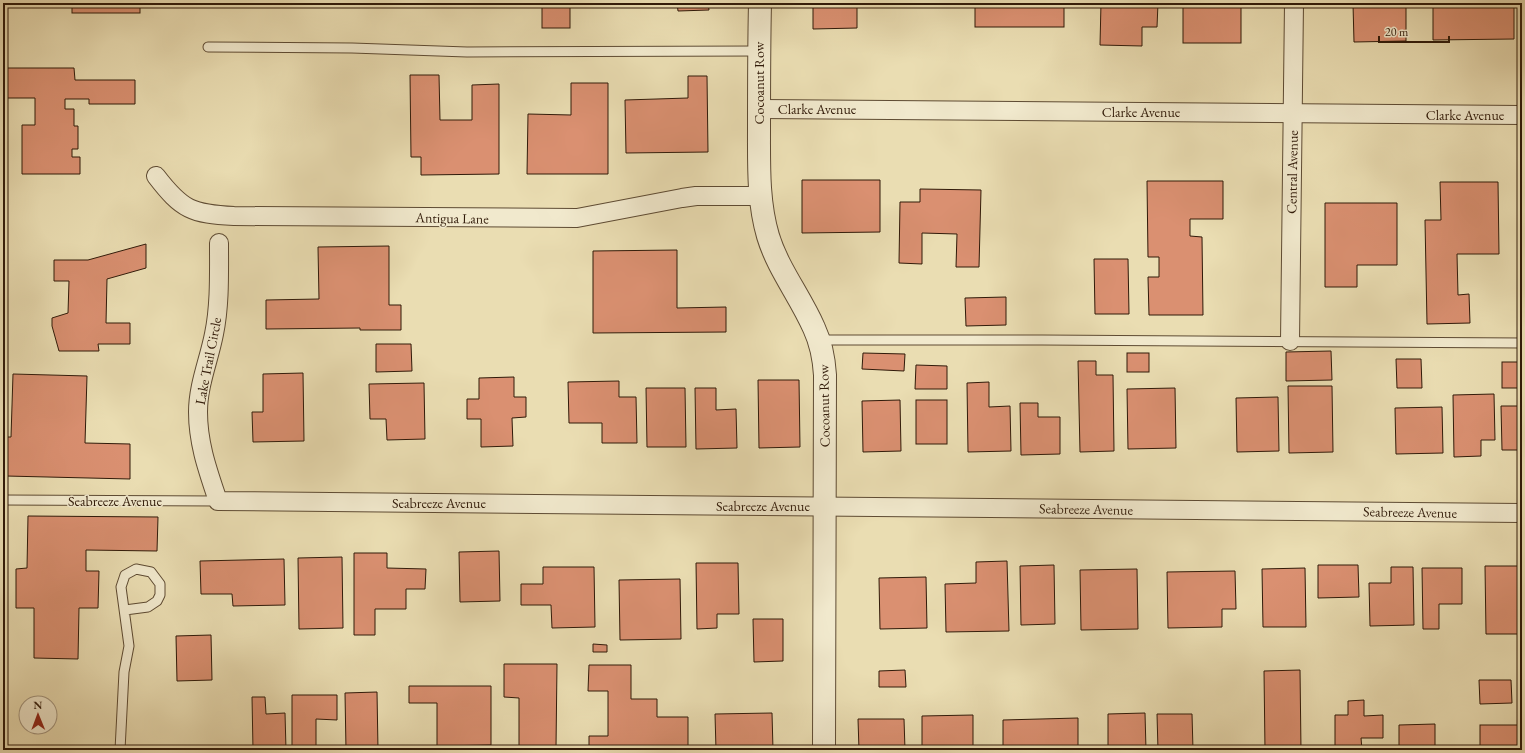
<svg xmlns="http://www.w3.org/2000/svg" width="1525" height="753" font-family="'EB Garamond',serif">
	<style>
		.building { fill: #da9071; stroke: #301a09 }
		.lines { fill: none; stroke-linecap: round; stroke-linejoin: round }
		.service-casing { stroke: #5e4b33; stroke-width: 11 }
		.minor-casing { stroke: #5e4b33; stroke-width: 20 }
		.tertiary-casing { stroke: #5e4b33; stroke-width: 24 }
		.service { stroke: #f1e9cd; stroke-width: 9 }
		.minor { stroke: #f1e9cd; stroke-width: 18 }
		.tertiary { stroke: #f1e9cd; stroke-width: 22 }
		.labels { text-anchor: middle; dominant-baseline: central; stroke-width: 3; stroke-linejoin: round; paint-order: stroke }
		.street-label { font-size: 14px; fill: #301a09; stroke: #f1e9cd }
	</style>
	<rect width="100%" height="100%" fill="#eaddb2"/>
	<filter id="stains"><feTurbulence type="fractalNoise" baseFrequency=".005" numOctaves="4"/><feColorMatrix values="0 0 0 0 .2 0 0 0 0 .09 0 0 0 0 .02 0 0 0 .5 -.17"/></filter>
	<radialGradient id="worn" r=".72"><stop offset=".6" stop-color="#630" stop-opacity="0"/><stop offset="1" stop-color="#630" stop-opacity=".3"/></radialGradient>
	<g class="building">
		<rect x="72" y="3" width="68" height="10"/>
		<rect x="542" y="3" width="28" height="25"/>
		<path d="M677 3H708L709 10 678 11Z"/>
		<path d="M813 3H857V28L813 29Z"/>
		<rect x="975" y="3" width="89" height="24"/>
		<path d="M1101 3H1158L1157 27H1142V46L1100 45Z"/>
		<rect x="1183" y="3" width="58" height="40"/>
		<path d="M1338 3H1406V41L1354 42 1353 4Z"/>
		<path d="M1433 3H1514V39L1433 40Z"/>
		<path d="M3 68H74L75 80H135V104H89V99H65V109H74V126H78V149H72V157H80V174H22V125H35V98H3Z"/>
		<path d="M410 75H439L440 120H472V85L499 84V174L421 175V157H411Z"/>
		<path d="M688 76H707L708 152 626 153 625 100 688 98Z"/>
		<path d="M571 83H608V174H527L528 114 571 115Z"/>
		<path d="M802 180H880V232L802 233Z"/>
		<path d="M1147 181H1223V219H1190V236L1202 237 1203 315H1149L1148 277H1159V257H1148Z"/>
		<path d="M1440 182H1498L1499 254H1457L1458 295 1469 294 1470 323 1427 324 1425 220H1441Z"/>
		<path d="M920 189 981 190 979 267H956L957 234 922 233V264L899 263 900 202H920Z"/>
		<path d="M1325 203H1397V265H1357V287H1325Z"/>
		<path d="M146 244V268L107 279 106 323H130V344H98L99 351H59L52 326V318L68 313 69 281H54V260H88Z"/>
		<path d="M389 246V305H401V330H360V328L266 329V300L319 299 318 247Z"/>
		<path d="M677 250V308L726 307V332L593 333V251Z"/>
		<path d="M1094 259H1128L1129 314H1095Z"/>
		<path d="M1006 297V325L966 326 965 298Z"/>
		<path d="M376 344H411L412 371 376 372Z"/>
		<path d="M1331 351 1332 380 1286 381V352Z"/>
		<path d="M863 353 905 354 904 371 862 369Z"/>
		<rect x="1127" y="353" width="22" height="19"/>
		<path d="M1396 359H1421L1422 388H1397Z"/>
		<path d="M1078 361H1096V375H1113L1114 451 1080 452Z"/>
		<rect x="1502" y="362" width="20" height="26"/>
		<path d="M916 365 947 366V389H915Z"/>
		<path d="M303 373 304 441 253 442 252 412H263V374Z"/>
		<path d="M13 374 87 376 85 443 130 444V479L6 476V437H11Z"/>
		<path d="M514 377V397H526V417L512 418 513 446 481 447V419H467V399H479V378Z"/>
		<path d="M758 380H799L800 447 759 448Z"/>
		<path d="M619 381V397H636L637 443H602V423H569L568 382Z"/>
		<path d="M989 382V407L1010 406 1011 451 968 452 967 383Z"/>
		<path d="M424 383 425 439 387 440 386 419H370L369 384Z"/>
		<path d="M1288 386H1332L1333 452 1289 453Z"/>
		<path d="M646 388H685L686 447H647Z"/>
		<path d="M695 388H716V410L736 409 737 448 696 449Z"/>
		<path d="M1175 388 1176 448 1128 449 1127 389Z"/>
		<path d="M1494 394 1495 440H1481V456L1454 457 1453 395Z"/>
		<path d="M1278 397 1279 451 1237 452 1236 398Z"/>
		<path d="M900 400 901 451 863 452 862 401Z"/>
		<rect x="916" y="400" width="31" height="44"/>
		<path d="M1020 403H1038V417H1060V454L1021 455Z"/>
		<path d="M1501 406H1522V450H1502Z"/>
		<path d="M1442 407 1443 453 1396 454 1395 408Z"/>
		<path d="M28 516 158 517 157 551 86 550V571H99L98 608H79L78 659 34 658V608H16V569L27 568Z"/>
		<path d="M499 551 500 601 460 602 459 552Z"/>
		<path d="M354 553H387V568L426 569 425 589H406V609H375V635H354Z"/>
		<path d="M342 557 343 628 299 629 298 558Z"/>
		<path d="M284 559 285 605 233 606 232 594H201L200 561Z"/>
		<path d="M1007 561 1009 631 946 632 945 584 976 583V562Z"/>
		<path d="M696 563H738L739 614H717V628L697 629Z"/>
		<path d="M1054 565 1055 624 1021 625 1020 566Z"/>
		<path d="M1318 565H1358L1359 597 1318 598Z"/>
		<path d="M1485 566H1520L1521 634H1486Z"/>
		<path d="M543 567H594L595 627 552 628 551 605H521V584H543Z"/>
		<path d="M1391 567H1413L1414 625 1370 626 1369 583H1391Z"/>
		<path d="M1305 568 1306 627H1263L1262 569Z"/>
		<path d="M1422 568H1462V604H1439V629H1423Z"/>
		<path d="M1137 569 1138 629 1081 630 1080 570Z"/>
		<path d="M1235 571 1236 609H1222V627L1168 628 1167 572Z"/>
		<path d="M926 577 927 628 880 629 879 578Z"/>
		<path d="M680 579 681 639 620 640 619 580Z"/>
		<path d="M753 619H783V661L754 662Z"/>
		<path d="M211 635 212 680 177 681 176 636Z"/>
		<path d="M593 644 607 645V652H593Z"/>
		<path d="M504 664H557L556 747H574V750H519V698L504 697Z"/>
		<path d="M589 665H631V699H657V717H688V750H589V736H608V691H588Z"/>
		<path d="M905 670 906 687H879V671Z"/>
		<path d="M1300 670 1301 750H1265L1264 671Z"/>
		<path d="M1479 680H1511L1512 703 1480 704Z"/>
		<path d="M409 686H491V745L437 746V703H409Z"/>
		<path d="M377 692 378 750H346L345 693Z"/>
		<path d="M292 695H337V720L316 719V750H292Z"/>
		<path d="M252 697H265L266 714 285 713 286 750H253Z"/>
		<path d="M1364 700V716L1383 715V738H1361L1362 750H1335V715H1348V701Z"/>
		<path d="M772 713 773 750H716L715 714Z"/>
		<path d="M1145 713 1146 750H1108V714Z"/>
		<path d="M1157 714H1192L1193 750H1158Z"/>
		<path d="M973 715V750H922V716Z"/>
		<path d="M1078 718V750H1003V720Z"/>
		<path d="M858 719H904L905 750H859Z"/>
		<path d="M1435 724V750H1399V725Z"/>
		<rect x="1480" y="725" width="40" height="25"/>
	</g>
	<g class="lines">
		<g class="service-casing">
			<g id="service">
				<path d="M208 47 352 48 467 52 759 51"/>
				<path d="M819 340H1042L1522 343"/>
				<path d="M3 500 218 501"/>
				<path d="M120 750 124 672 129 646 121 587 125 575 136 569 151 572 160 584V595L157 601 148 607 125 610"/>
			</g>
		</g>
		<g class="minor-casing">
			<g id="minor">
				<path d="M759 109 1522 115"/>
				<path d="M156 176C182 210 192 214 234 216L577 218 682 198 696 196H761"/>
				<path d="M219 243C219 273 220 305 214 334 209 360 198 385 198 412 198 444 208 471 218 501L1522 513"/>
				<path d="M1290 341 1294 3"/>
			</g>
		</g>
		<g class="tertiary-casing">
			<path id="tertiary" d="M760 3C759 46 759 88 759 131 759 166 758 202 768 236 778 269 800 296 814 328 821 343 824 359 825 375L824 750"/>
		</g>
		<use href="#service" class="service"/>
		<use href="#minor" class="minor"/>
		<use href="#tertiary" class="tertiary"/>
	</g>
	<g class="labels">
		<g class="street-label">
			<text transform="translate(759 83) rotate(-90)">Cocoanut Row</text>
			<text x="817" y="109">Clarke Avenue</text>
			<text x="1141" y="112">Clarke Avenue</text>
			<text x="1465" y="115">Clarke Avenue</text>
			<text transform="translate(1292 172) rotate(-89)">Central Avenue</text>
			<text transform="translate(452 218) rotate(1)">Antigua Lane</text>
			<text transform="translate(208 361) rotate(-79)">Lake Trail Circle</text>
			<text transform="translate(824 406) rotate(-91)">Cocoanut Row</text>
			<text x="115" y="501">Seabreeze Avenue</text>
			<text x="439" y="503">Seabreeze Avenue</text>
			<text x="763" y="506">Seabreeze Avenue</text>
			<text transform="translate(1086 509) rotate(1)">Seabreeze Avenue</text>
			<text transform="translate(1410 512) rotate(1)">Seabreeze Avenue</text>
		</g>
	</g>
	<rect width="1525" height="753" fill="none" stroke="#eaddb2" stroke-width="16"/>
	<rect x="4" y="4" width="1517" height="745" fill="none" stroke="#301a09" stroke-width="2"/>
	<rect x="8" y="8" width="1509" height="737" fill="none" stroke="#301a09"/>
	<g transform="translate(38 715) rotate(359)"><circle r="19" fill="#f1e9cd" stroke="#a4967f"/>
	<path d="M0-3L7 15L0 10L-7 15Z" fill="#8f2418"/>
	<text y="-6" font-size="11" font-weight="bold" text-anchor="middle" fill="#301a09">N</text>
	</g>
	<path d="M1379 36v6h70v-6" fill="none" stroke="#301a09" stroke-width="2"/>
	<text x="1385" y="36" font-size="12" fill="#301a09" stroke="#f1e9cd" stroke-width="3" paint-order="stroke">20 m</text>
	<rect width="100%" height="100%" filter="url(#stains)"/>
	<rect width="100%" height="100%" fill="url(#worn)"/>
</svg>
